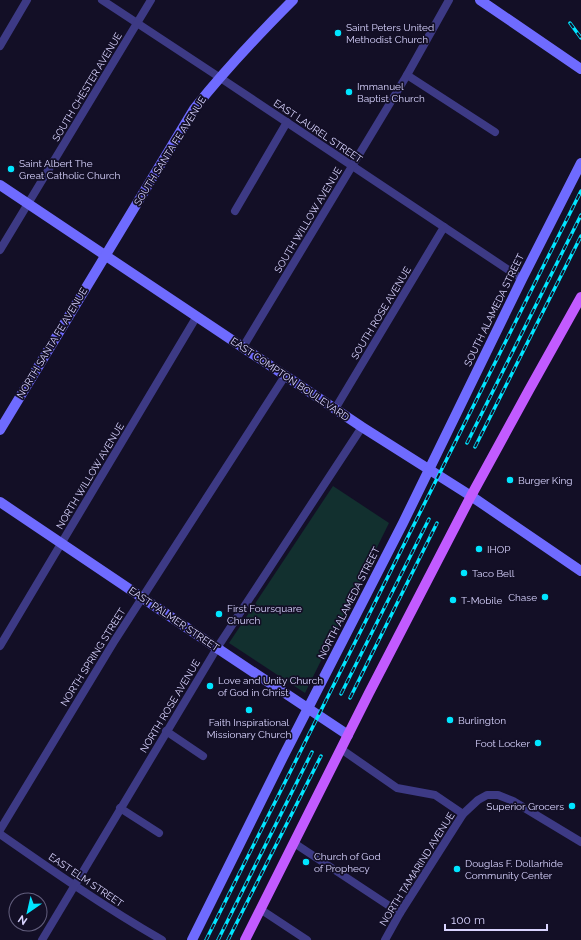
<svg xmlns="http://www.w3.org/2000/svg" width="581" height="940" font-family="Raleway,sans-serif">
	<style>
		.green { fill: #12302f }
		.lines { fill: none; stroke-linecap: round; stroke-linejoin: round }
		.street { stroke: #3d3a85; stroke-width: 8 }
		.secondary { stroke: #6f6bff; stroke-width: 10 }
		.primary { stroke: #c25bff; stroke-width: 10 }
		.rail-casing { stroke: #00e5ff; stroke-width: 3.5 }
		.rail { stroke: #130f26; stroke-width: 2; stroke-dasharray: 6; stroke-linecap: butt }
		.poi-dot { fill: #00e5ff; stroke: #130f26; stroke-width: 1.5 }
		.labels { text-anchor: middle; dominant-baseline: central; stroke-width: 3.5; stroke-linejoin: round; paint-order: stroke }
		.poi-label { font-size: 10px; fill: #d9d4ff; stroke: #130f26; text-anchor: start }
		.street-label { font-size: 10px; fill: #d9d4ff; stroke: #130f26 }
	</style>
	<rect width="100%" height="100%" fill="#130f26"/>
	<path class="green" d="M333 486 389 523 305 693 229 643Z"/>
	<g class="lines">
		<g class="street">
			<path d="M102 0 219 77 522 279"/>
			<path d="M0 46 27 0"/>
			<path d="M407 75 495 132"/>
			<path d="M235 211 287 122"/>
			<path d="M0 250 151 0"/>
			<path d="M243 347 407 75 449 0"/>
			<path d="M335 409 444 227"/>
			<path d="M0 646 197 316"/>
			<path d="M166 731 203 756"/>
			<path d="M341 749 397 788 435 795 463 814"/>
			<path d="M120 808 159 833"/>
			<path d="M0 830 115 640 285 376"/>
			<path d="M0 834C53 871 106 908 162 940"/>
			<path d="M294 843 400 913"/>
			<path d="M260 909 307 940"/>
			<path d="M42 940 217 648 362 427"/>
			<path d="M385 940 400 913 463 814 478 800 487 795H498L513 801 581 842"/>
		</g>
		<g class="secondary">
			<path d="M480 0 581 69"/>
			<path d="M0 185 362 427 471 496 581 571"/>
			<path d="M0 430 194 109C225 70 257 36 293 0"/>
			<path d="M0 502 217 648 348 735"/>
			<path d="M192 940 283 757 403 523 522 279 581 163"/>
		</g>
		<path class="primary" d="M245 940 369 693 471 496 529 390 581 297"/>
		<g class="rail-casing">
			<g id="rail">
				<path d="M570 23 581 38"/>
				<path d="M467 443 581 215"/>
				<path d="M475 447 581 236"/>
				<path d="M341 694 429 519"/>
				<path d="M350 698 437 523"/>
				<path d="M206 940 581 191"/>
				<path d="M218 940 312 752"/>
				<path d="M228 940 321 756"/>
			</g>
		</g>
		<use href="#rail" class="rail"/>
	</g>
	<g class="poi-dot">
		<circle cx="338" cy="33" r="4"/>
		<circle cx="349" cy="92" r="4"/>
		<circle cx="11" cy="169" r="4"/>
		<circle cx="510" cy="480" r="4"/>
		<circle cx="479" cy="549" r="4"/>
		<circle cx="464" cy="573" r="4"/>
		<circle cx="545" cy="597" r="4"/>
		<circle cx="453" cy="600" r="4"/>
		<circle cx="219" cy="614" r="4"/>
		<circle cx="210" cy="686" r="4"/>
		<circle cx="249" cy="710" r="4"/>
		<circle cx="450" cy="720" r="4"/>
		<circle cx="538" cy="743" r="4"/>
		<circle cx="572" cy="806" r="4"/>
		<circle cx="306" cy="862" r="4"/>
		<circle cx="457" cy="869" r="4"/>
	</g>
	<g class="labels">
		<g class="poi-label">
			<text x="346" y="27">Saint Peters United<tspan x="346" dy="12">Methodist Church</tspan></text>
			<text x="357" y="86">Immanuel<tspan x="357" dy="12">Baptist Church</tspan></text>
			<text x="19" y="163">Saint Albert The<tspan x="19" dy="12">Great Catholic Church</tspan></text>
			<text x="518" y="480">Burger King</text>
			<text x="487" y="549">IHOP</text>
			<text x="472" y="573">Taco Bell</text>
			<text x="537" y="597" text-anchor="end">Chase</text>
			<text x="461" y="600">T-Mobile</text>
			<text x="227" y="608">First Foursquare<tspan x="227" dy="12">Church</tspan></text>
			<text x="218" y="680">Love and Unity Church<tspan x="218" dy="12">of God in Christ</tspan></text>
			<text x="458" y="720">Burlington</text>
			<text x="249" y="722" text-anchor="middle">Faith Inspirational<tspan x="249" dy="12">Missionary Church</tspan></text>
			<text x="530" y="743" text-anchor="end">Foot Locker</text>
			<text x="564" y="806" text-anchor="end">Superior Grocers</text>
			<text x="314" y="856">Church of God<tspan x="314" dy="12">of Prophecy</tspan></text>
			<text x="465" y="863">Douglas F. Dollarhide<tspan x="465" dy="12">Community Center</tspan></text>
		</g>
		<g class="street-label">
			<text transform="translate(87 87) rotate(-59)">SOUTH CHESTER AVENUE</text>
			<text transform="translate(318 131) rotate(34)">EAST LAUREL STREET</text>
			<text transform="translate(170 151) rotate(-58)">SOUTH SANTA FE AVENUE</text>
			<text transform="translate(308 220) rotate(-59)">SOUTH WILLOW AVENUE</text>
			<text transform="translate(494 310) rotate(-64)">SOUTH ALAMEDA STREET</text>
			<text transform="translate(381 313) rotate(-59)">SOUTH ROSE AVENUE</text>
			<text transform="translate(52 343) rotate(-59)">NORTH SANTA FE AVENUE</text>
			<text transform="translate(290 379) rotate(34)">EAST COMPTON BOULEVARD</text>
			<text transform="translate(90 476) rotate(-59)">NORTH WILLOW AVENUE</text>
			<text transform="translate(349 603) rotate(-63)">NORTH ALAMEDA STREET</text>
			<text transform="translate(174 619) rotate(34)">EAST PALMER STREET</text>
			<text transform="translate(93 657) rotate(-58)">NORTH SPRING STREET</text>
			<text transform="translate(170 706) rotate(-59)">NORTH ROSE AVENUE</text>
			<text transform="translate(417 869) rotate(-58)">NORTH TAMARIND AVENUE</text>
			<text transform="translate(86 880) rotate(34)">EAST ELM STREET</text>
		</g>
	</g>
	<g transform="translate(28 912) rotate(214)"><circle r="19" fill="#130f26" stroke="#625e7d"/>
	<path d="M0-3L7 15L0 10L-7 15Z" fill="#00e5ff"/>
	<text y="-6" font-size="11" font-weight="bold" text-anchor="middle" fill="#d9d4ff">N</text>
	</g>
	<path d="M445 924v6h102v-6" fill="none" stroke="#d9d4ff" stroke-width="2"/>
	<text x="451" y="924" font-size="12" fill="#d9d4ff" stroke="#130f26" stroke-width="3" paint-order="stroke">100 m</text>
</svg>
